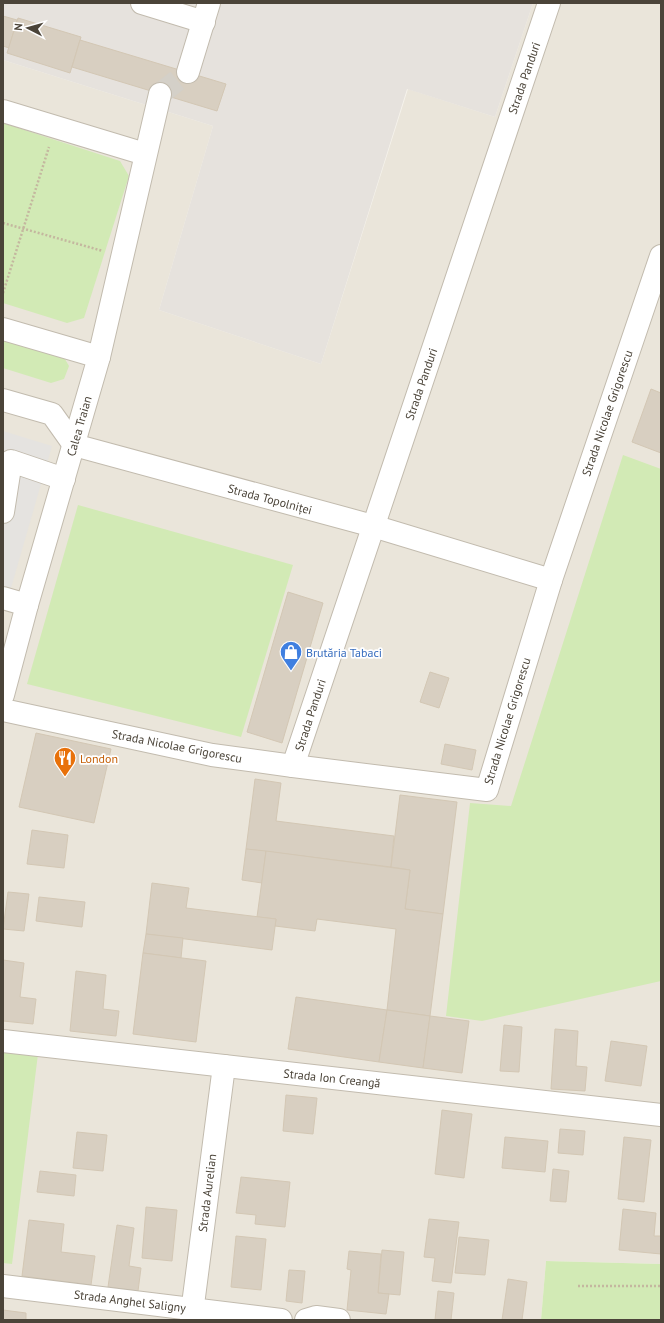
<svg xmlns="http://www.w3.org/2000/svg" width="664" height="1323" font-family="'PT Sans',sans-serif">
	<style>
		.residential { fill: #eae5da }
		.industrial { fill: #e6e2dd }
		.green { fill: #d2eab5 }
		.parking { fill: #e5e3e0 }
		.building { fill: #d8cfc1; stroke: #d3c7b4 }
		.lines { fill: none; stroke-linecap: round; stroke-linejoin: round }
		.minor-tunnel { stroke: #d4d0c8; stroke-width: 22; stroke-dasharray: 22 11; stroke-linecap: butt }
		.minor-casing { stroke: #c2bbae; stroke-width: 24 }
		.path { stroke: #c4b79f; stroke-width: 2.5; stroke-dasharray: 2 2; stroke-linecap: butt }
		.minor { stroke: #fff; stroke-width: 22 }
		.labels { text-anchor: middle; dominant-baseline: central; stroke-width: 3.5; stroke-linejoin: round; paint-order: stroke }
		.street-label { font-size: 12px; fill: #4b4439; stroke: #fff }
		.shop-label { font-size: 12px; fill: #366cbe; stroke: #fff; text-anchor: start }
		.food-label { font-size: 12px; fill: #c56008; stroke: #fff; text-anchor: start }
	</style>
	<rect width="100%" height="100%" fill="#f6f3ec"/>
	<path class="residential" d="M533 3H661V1264L546 1261 541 1320H3V60L213 126 159 310 321 364 408 89 495 117Z"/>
	<path class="industrial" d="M3 3H533L495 117 407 89 321 364 159 310 213 126 3 60Z"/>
	<g class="green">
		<path d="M3 123 120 161 129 176 84 318 67 323 3 303Z"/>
		<path d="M3 335 62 354 69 366 64 379 51 383 3 368Z"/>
		<path d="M623 455 661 469V981L482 1021 446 1016 470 803 511 806Z"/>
		<path d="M78 505 293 565 241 737 27 684Z"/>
		<path d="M3 1050 38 1054 12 1264 3 1263Z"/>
		<path d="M546 1261 661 1264V1320H541Z"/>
	</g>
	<path class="parking" d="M3 431 52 446 7 602 3 601Z"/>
	<g class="building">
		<path d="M3 16 17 20 9 48 3 46Z"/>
		<path d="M18 18 81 37 70 73 7 53Z"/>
		<path d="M80 40 226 84 217 111 72 67Z"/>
		<path d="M651 389 661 393V453L632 442Z"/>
		<path d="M288 592 323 603 282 743 247 732Z"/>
		<path d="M430 672 449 678 439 708 420 702Z"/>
		<path d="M36 733 111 749 94 823 19 807Z"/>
		<path d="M445 744 476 750 472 770 441 764Z"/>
		<path d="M255 779 281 783 276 821 394 836 391 867 246 849Z"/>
		<path d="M400 795 457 802 443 914 405 909 410 870 391 867Z"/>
		<path d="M32 830 68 835 64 868 27 864Z"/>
		<path d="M246 849 266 851 262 883 242 880Z"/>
		<path d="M266 851 410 870 405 909 443 914 430 1016 387 1010 396 929 317 919 315 931 275 926 276 919 257 917Z"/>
		<path d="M152 883 189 888 186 908 276 919 272 950 146 934Z"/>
		<path d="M8 892 29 894 24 931 3 929Z"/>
		<path d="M39 897 85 902 82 927 36 921Z"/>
		<path d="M146 934 183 938 181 958 143 953Z"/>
		<path d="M143 953 206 961 196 1042 133 1034Z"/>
		<path d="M3 960 24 963 20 997 36 999 33 1024 3 1021Z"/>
		<path d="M76 971 106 975 103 1009 119 1011 116 1036 70 1031Z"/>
		<path d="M296 997 387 1010 379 1062 288 1049Z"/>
		<path d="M387 1010 430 1016 423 1068 379 1062Z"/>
		<path d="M430 1016 469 1021 462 1073 423 1068Z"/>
		<path d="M504 1025 522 1027 519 1072 500 1071Z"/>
		<path d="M555 1029 578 1031 576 1066 587 1067 585 1091 551 1089Z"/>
		<path d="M611 1041 647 1046 641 1086 605 1081Z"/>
		<path d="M286 1095 317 1098 313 1134 283 1131Z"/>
		<path d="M442 1110 472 1114 464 1178 435 1174Z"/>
		<path d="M560 1129 585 1131 583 1155 558 1153Z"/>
		<path d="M77 1132 107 1135 103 1171 73 1168Z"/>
		<path d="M505 1137 548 1141 545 1172 502 1168Z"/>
		<path d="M624 1137 651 1140 644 1202 618 1199Z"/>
		<path d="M553 1169 569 1171 566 1202 550 1201Z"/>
		<path d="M40 1171 76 1175 74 1196 37 1192Z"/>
		<path d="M241 1177 290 1182 285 1227 255 1224 256 1215 236 1213Z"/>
		<path d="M146 1207 177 1210 172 1261 142 1258Z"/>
		<path d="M623 1209 656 1213 654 1236H661V1254L619 1250Z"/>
		<path d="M429 1219 459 1222 451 1283 432 1281 435 1258 424 1257Z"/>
		<path d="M29 1220 64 1224 61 1252 95 1256 91 1285 22 1276Z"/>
		<path d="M117 1225 134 1228 129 1266 141 1268 138 1291 108 1287Z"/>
		<path d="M236 1236 266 1239 261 1290 231 1287Z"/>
		<path d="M459 1237 489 1240 485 1275 455 1273Z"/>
		<path d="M382 1250 404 1252 400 1295 378 1293Z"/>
		<path d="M349 1251 381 1254 378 1293 389 1294 386 1314 347 1310 351 1270 347 1269Z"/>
		<path d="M289 1270 305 1271 302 1303 286 1301Z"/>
		<path d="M508 1279 527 1282 522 1320H502Z"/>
		<path d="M438 1291 454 1293 451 1320H435Z"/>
		<path d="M3 1310 26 1313V1320H3Z"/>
	</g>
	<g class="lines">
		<path class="minor-tunnel" d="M160 94 188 72"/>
		<g class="minor-casing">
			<g id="minor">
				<path d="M142 3 204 22"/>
				<path d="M188 72 209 3"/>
				<path d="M3 111 145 154"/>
				<path d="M3 329 99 357"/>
				<path d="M3 400 52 414 74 445 373 526 551 580"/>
				<path d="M3 512 11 461 64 479"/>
				<path d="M3 598 27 605"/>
				<path d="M3 695 27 605 99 357 160 94"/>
				<path d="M3 710 212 755 293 766 487 790 551 580 661 256"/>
				<path d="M293 766 549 3"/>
				<path d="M3 1041 661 1115"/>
				<path d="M3 1286 281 1320"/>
				<path d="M191 1320 224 1066"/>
				<path d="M306 1320 316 1317 339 1320"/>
			</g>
		</g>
		<g class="path">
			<path d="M3 223 103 251"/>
			<path d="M3 293 49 147"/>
			<path d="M578 1286H661"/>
		</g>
		<use href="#minor" class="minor"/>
	</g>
	<defs>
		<g id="shop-pin" transform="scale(1.15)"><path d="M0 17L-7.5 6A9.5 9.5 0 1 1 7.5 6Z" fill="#3f7fe0" stroke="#fff"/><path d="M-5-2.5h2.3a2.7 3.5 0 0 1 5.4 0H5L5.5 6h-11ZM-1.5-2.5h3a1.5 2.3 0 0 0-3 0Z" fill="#fff"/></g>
		<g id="restaurant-pin" transform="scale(1.15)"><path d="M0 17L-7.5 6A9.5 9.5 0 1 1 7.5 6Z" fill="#e8710a" stroke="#fff"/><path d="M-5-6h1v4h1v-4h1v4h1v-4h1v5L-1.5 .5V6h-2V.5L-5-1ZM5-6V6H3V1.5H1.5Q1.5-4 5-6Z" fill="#fff"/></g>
	</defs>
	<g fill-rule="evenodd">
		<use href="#shop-pin" x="291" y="652"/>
		<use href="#restaurant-pin" x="65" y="758"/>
	</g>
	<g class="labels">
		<g class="street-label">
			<text transform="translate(524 78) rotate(-71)">Strada Panduri</text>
			<text transform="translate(421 384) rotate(-71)">Strada Panduri</text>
			<text transform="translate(607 413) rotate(-71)">Strada Nicolae Grigorescu</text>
			<text transform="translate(79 426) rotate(-74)">Calea Traian</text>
			<text transform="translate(270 499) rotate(15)">Strada Topolniței</text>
			<text transform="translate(310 715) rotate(-72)">Strada Panduri</text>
			<text transform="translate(507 721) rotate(-73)">Strada Nicolae Grigorescu</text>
			<text transform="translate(177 746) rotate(11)">Strada Nicolae Grigorescu</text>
			<text transform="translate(332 1078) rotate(6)">Strada Ion Creangă</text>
			<text transform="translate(207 1193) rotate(-83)">Strada Aurelian</text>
			<text transform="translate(130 1301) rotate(7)">Strada Anghel Saligny</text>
		</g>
		<g class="shop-label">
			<text x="306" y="652">Brutăria Tabaci</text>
		</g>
		<g class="food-label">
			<text x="80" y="758">London</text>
		</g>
	</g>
	<rect width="664" height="1323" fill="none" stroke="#4b4439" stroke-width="8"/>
	<g transform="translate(28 28) rotate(276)" stroke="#ffffff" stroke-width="3" paint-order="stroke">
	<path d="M0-3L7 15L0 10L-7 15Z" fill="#4b4439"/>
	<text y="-6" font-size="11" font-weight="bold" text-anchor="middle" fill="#4b4439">N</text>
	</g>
</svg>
